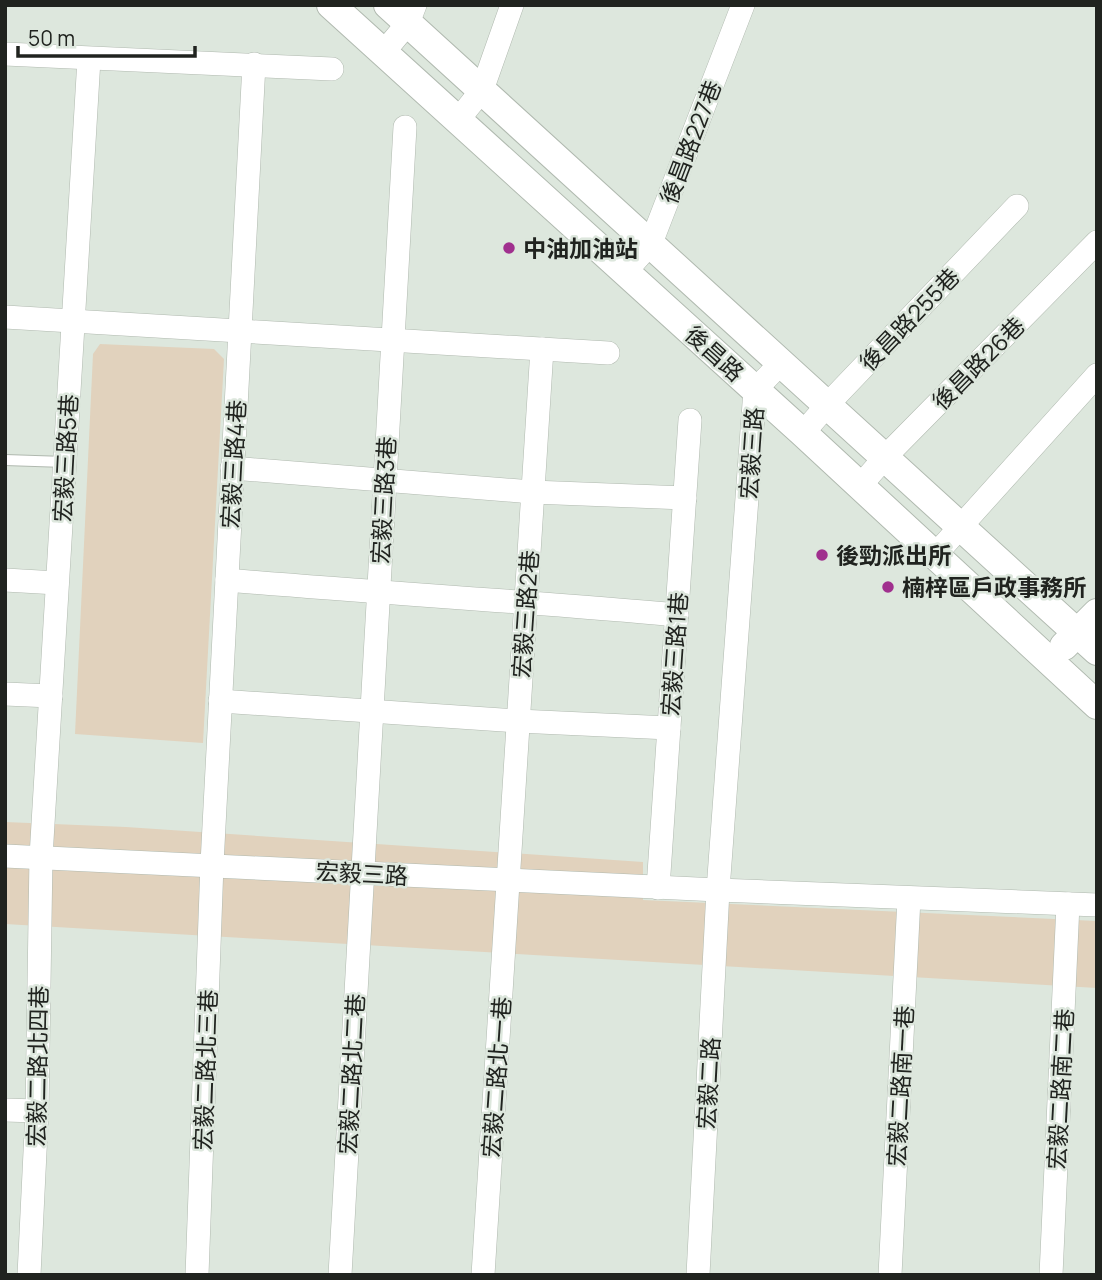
<svg xmlns="http://www.w3.org/2000/svg" width="1102" height="1280" font-family="Manrope,'Noto Sans TC',sans-serif">
	<style>
		.green { fill: #e1d2bd }
		.lines { fill: none; stroke-linecap: round; stroke-linejoin: round }
		.service-casing { stroke: #b0b9af; stroke-width: 12 }
		.minor-casing { stroke: #b0b9af; stroke-width: 24 }
		.tertiary-casing { stroke: #b0b9af; stroke-width: 30 }
		.service { stroke: #fff; stroke-width: 10 }
		.minor { stroke: #fff; stroke-width: 23 }
		.tertiary { stroke: #fff; stroke-width: 28 }
		.poi-dot { fill: #a0308e; stroke: #dde7dd; stroke-width: 2.5 }
		.labels { text-anchor: middle; dominant-baseline: central; stroke-width: 5; stroke-linejoin: round; paint-order: stroke }
		.street-label { font-size: 23px; fill: #20231f; stroke: #dde7dd }
		.poi-label { font-size: 23px; font-weight: bold; fill: #20231f; stroke: #dde7dd; text-anchor: start }
	</style>
	<rect width="100%" height="100%" fill="#dde7dd"/>
	<g class="green">
		<path d="M100 344 214 349 224 359 203 743 75 734 93 354Z"/>
		<path d="M5 822 126 827 643 862V900L1097 921V988L5 924Z"/>
	</g>
	<g class="lines">
		<g class="service-casing">
			<path id="service" d="M5 460 65 462"/>
		</g>
		<g class="minor-casing">
			<g id="minor">
				<path d="M383 53 408 23 415 5"/>
				<path d="M5 54 332 69"/>
				<path d="M458 120 482 90 512 5"/>
				<path d="M625 272 651 243 743 5"/>
				<path d="M5 317 608 353"/>
				<path d="M803 433 828 404 1017 206"/>
				<path d="M232 468 532 492 685 498"/>
				<path d="M860 486 886 456 1097 242"/>
				<path d="M935 555 1097 375"/>
				<path d="M5 580 57 583"/>
				<path d="M227 580C377 593 527 601 677 615"/>
				<path d="M5 694 51 696"/>
				<path d="M220 701 518 721 669 728"/>
				<path d="M5 856 718 890 1097 905"/>
				<path d="M658 888 690 420"/>
				<path d="M5 1110 37 1111"/>
				<path d="M29 1275 37 1111 41 857 89 59"/>
				<path d="M197 1275 212 864 254 64"/>
				<path d="M340 1275 405 127"/>
				<path d="M483 1275 542 349"/>
				<path d="M698 1275 718 890 755 390 782 362"/>
				<path d="M890 1275 909 898"/>
				<path d="M1051 1275 1068 904"/>
			</g>
		</g>
		<g class="tertiary-casing">
			<g id="tertiary">
				<path d="M331 5 803 433 1097 705"/>
				<path d="M388 5 1097 651"/>
				<path d="M1064 646 1097 613"/>
			</g>
		</g>
		<use href="#service" class="service"/>
		<use href="#minor" class="minor"/>
		<use href="#tertiary" class="tertiary"/>
	</g>
	<g class="poi-dot">
		<circle cx="509" cy="248" r="7"/>
		<circle cx="822" cy="555" r="7"/>
		<circle cx="888" cy="587" r="7"/>
	</g>
	<g class="labels">
		<g class="street-label">
			<text transform="translate(690 142) rotate(-69)">後昌路227巷</text>
			<text transform="translate(909 319) rotate(-46)">後昌路255巷</text>
			<text transform="translate(715 353) rotate(42)">後昌路</text>
			<text transform="translate(978 363) rotate(-45)">後昌路26巷</text>
			<text transform="translate(751 453) rotate(-86)">宏毅三路</text>
			<text transform="translate(65 458) rotate(-87)">宏毅三路5巷</text>
			<text transform="translate(233 464) rotate(-87)">宏毅三路4巷</text>
			<text transform="translate(383 500) rotate(-87)">宏毅三路3巷</text>
			<text transform="translate(525 614) rotate(-86)">宏毅三路2巷</text>
			<text transform="translate(674 654) rotate(-86)">宏毅三路1巷</text>
			<text transform="translate(362 873) rotate(3)">宏毅三路</text>
			<text transform="translate(37 1066) rotate(-89)">宏毅二路北四巷</text>
			<text transform="translate(205 1070) rotate(-88)">宏毅二路北三巷</text>
			<text transform="translate(351 1074) rotate(-87)">宏毅二路北二巷</text>
			<text transform="translate(496 1077) rotate(-86)">宏毅二路北一巷</text>
			<text transform="translate(708 1083) rotate(-87)">宏毅二路</text>
			<text transform="translate(900 1086) rotate(-87)">宏毅二路南一巷</text>
			<text transform="translate(1060 1089) rotate(-87)">宏毅二路南二巷</text>
		</g>
		<g class="poi-label">
			<text x="523" y="248">中油加油站</text>
			<text x="836" y="555">後勁派出所</text>
			<text x="902" y="587">楠梓區戶政事務所</text>
		</g>
	</g>
	<rect width="1102" height="1280" fill="none" stroke="#20231f" stroke-width="14"/>
	<path d="M18 46v10h177v-10" fill="none" stroke="#20231f" stroke-width="3.5"/>
	<text x="28" y="46" font-size="21" fill="#20231f" stroke="#dde7dd" stroke-width="5" paint-order="stroke">50 m</text>
</svg>
